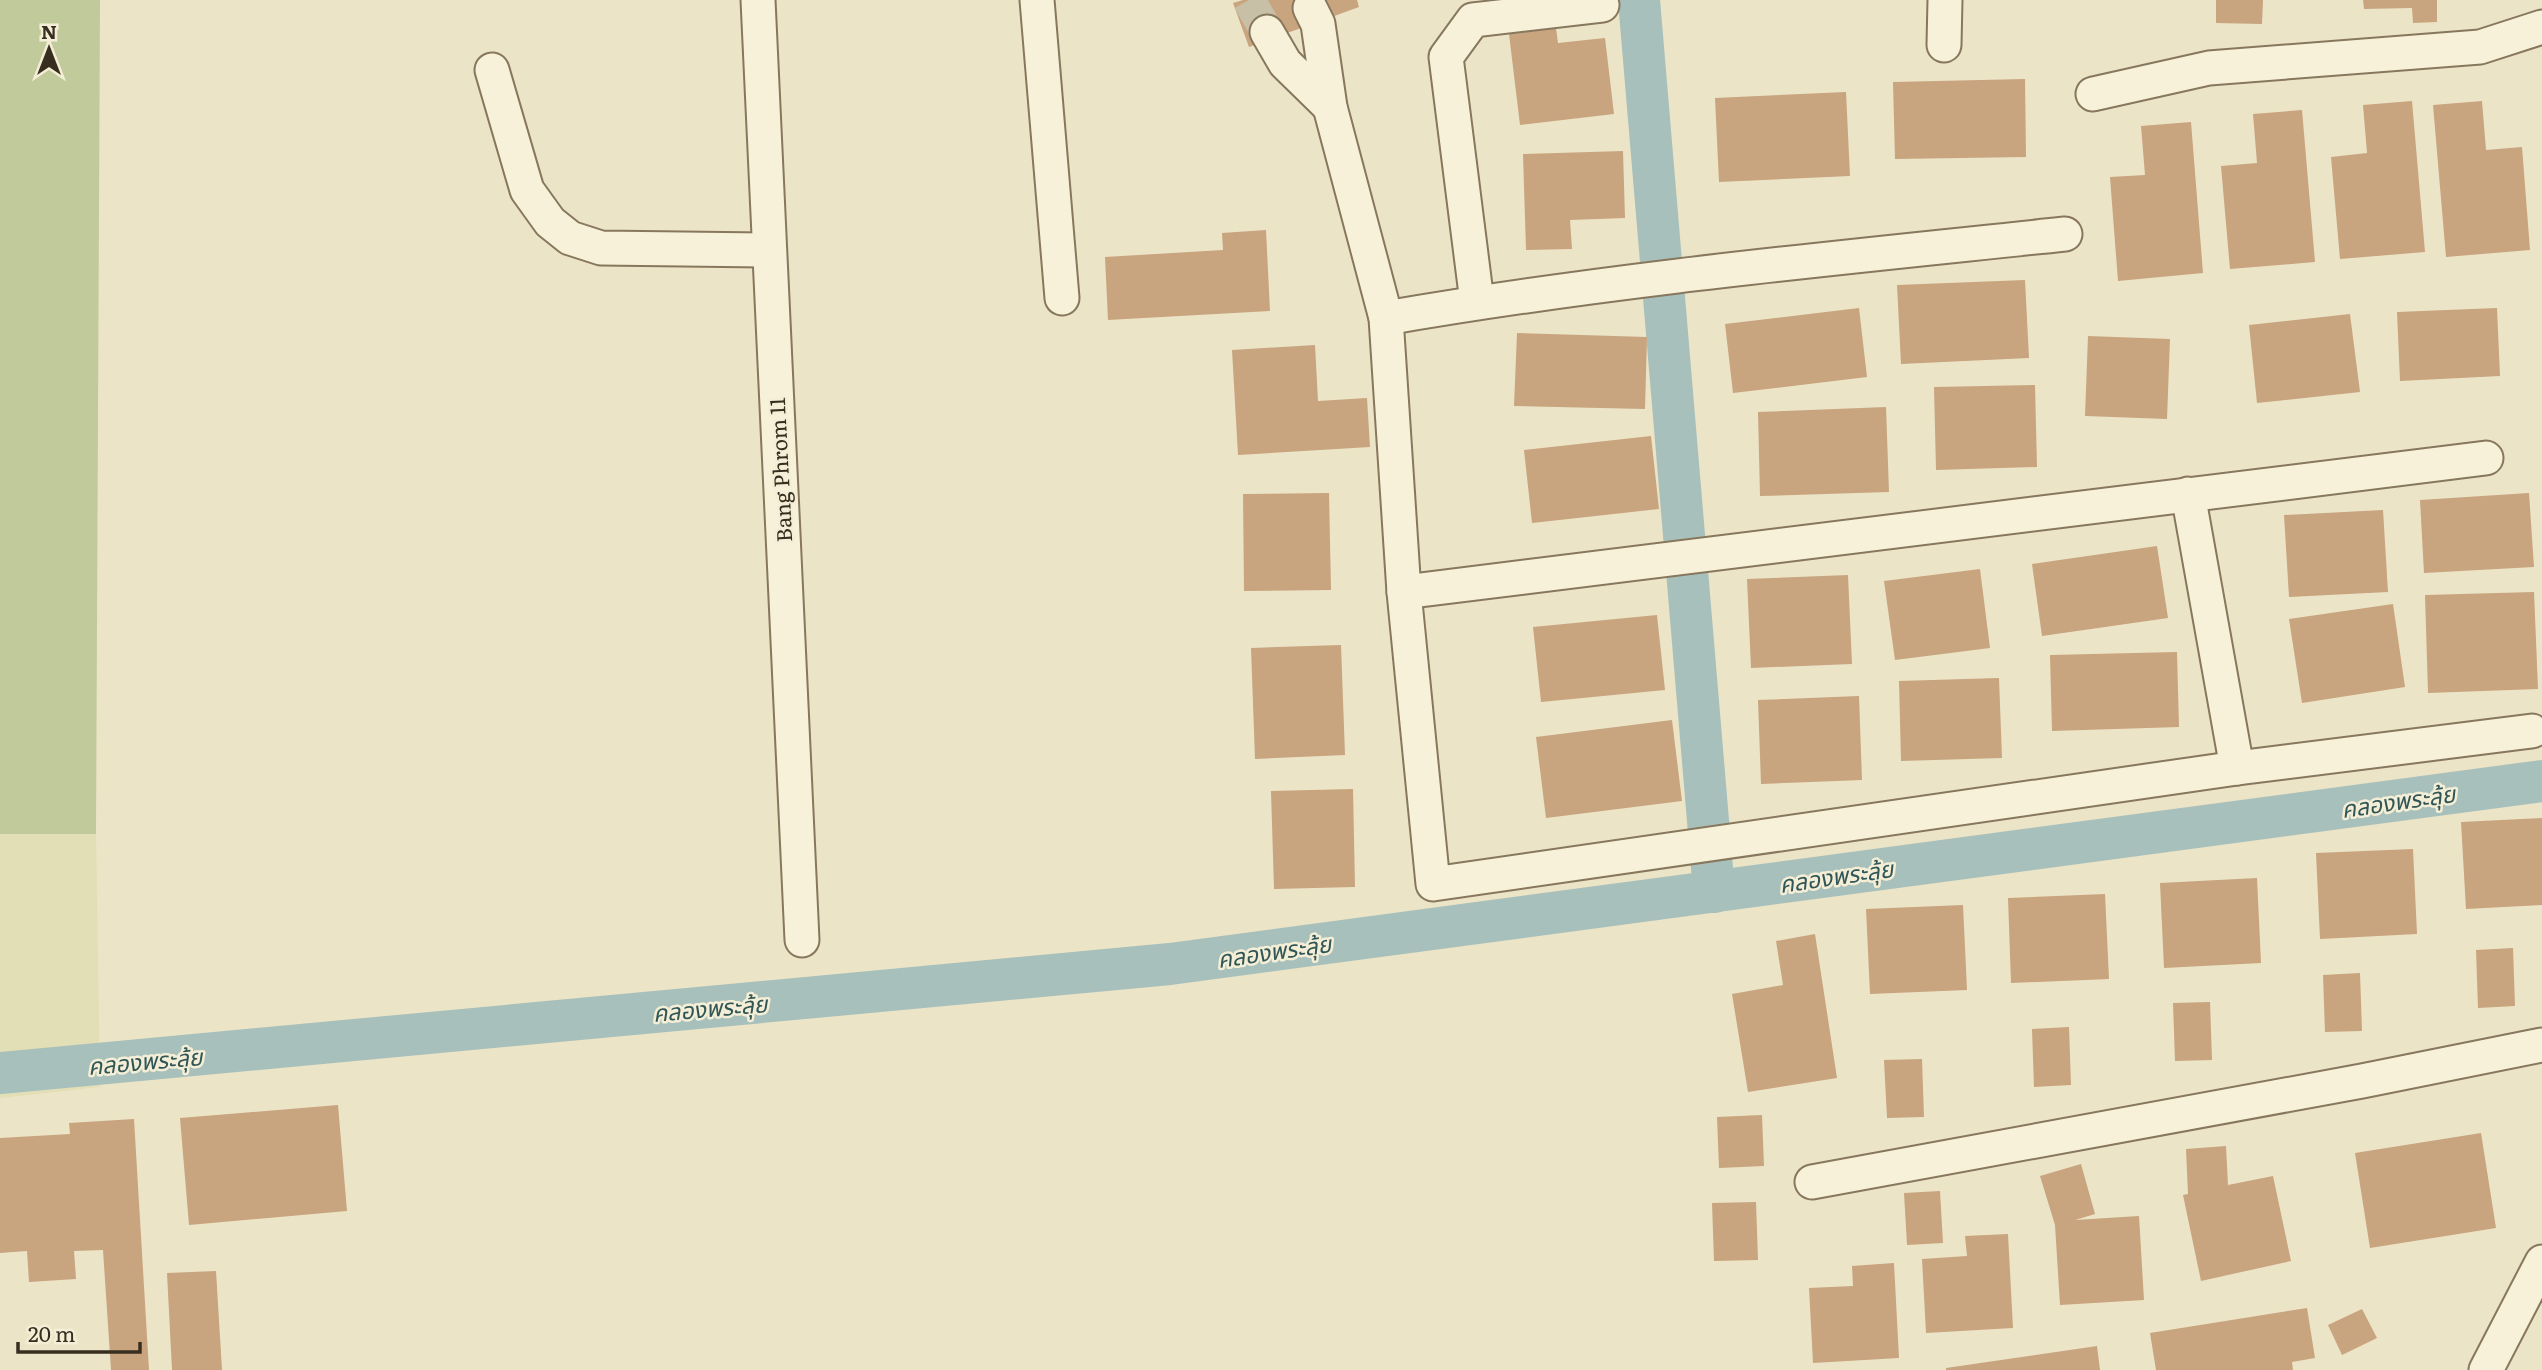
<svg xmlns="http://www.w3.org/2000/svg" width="2542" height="1370" font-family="Literata,'Noto Sans Thai',serif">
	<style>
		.farmland { fill: #e2deb5 }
		.green { fill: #c1ca9b }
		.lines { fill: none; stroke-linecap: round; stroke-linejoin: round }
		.canal { stroke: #a8c0bb; stroke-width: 42 }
		.building { fill: #c8a47f }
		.minor-tunnel { stroke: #c8c0a6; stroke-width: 33; stroke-dasharray: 33 17; stroke-linecap: butt }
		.minor-casing { stroke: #87775d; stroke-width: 37 }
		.minor { stroke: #f7f1da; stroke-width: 33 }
		.labels { text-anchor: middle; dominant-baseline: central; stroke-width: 5; stroke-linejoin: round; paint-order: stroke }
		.street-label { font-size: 21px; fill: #382e20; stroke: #f4eed6 }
		.water-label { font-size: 23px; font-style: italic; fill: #305657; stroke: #f4eed6 }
	</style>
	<rect width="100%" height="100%" fill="#ece4c7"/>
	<path class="farmland" d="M0 834H96L100 1087 0 1098Z"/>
	<path class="green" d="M0 0H100L96 834H0Z"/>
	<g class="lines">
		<g class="canal">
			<path d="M1639 0 1714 892"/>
			<path d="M0 1073 1170 964 2542 781"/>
		</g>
	</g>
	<g class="building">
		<path d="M1243 0H1357L1359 7 1249 47 1233 3Z"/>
		<path d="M2216 0H2263L2262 24 2216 23Z"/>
		<path d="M2363 0H2437V22L2413 23 2412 8 2364 9Z"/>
		<path d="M1556 28 1558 43 1605 38 1614 114 1520 125 1509 34Z"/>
		<path d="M2025 79 2026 157 1895 159 1893 82Z"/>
		<path d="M1846 92 1850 176 1719 182 1715 98Z"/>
		<path d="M2412 101 2425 252 2340 259 2331 157 2367 153 2363 105Z"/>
		<path d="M2482 101 2486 150 2522 147 2530 250 2446 257 2433 105Z"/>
		<path d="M2302 110 2315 262 2230 269 2221 166 2257 163 2253 114Z"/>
		<path d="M2191 122 2203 273 2118 281 2110 177 2145 175 2141 126Z"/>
		<path d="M1623 151 1625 218 1570 220 1572 249 1526 250 1523 154Z"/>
		<path d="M1266 230 1270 311 1108 320 1105 257 1223 250 1222 233Z"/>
		<path d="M2025 280 2029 358 1901 364 1897 285Z"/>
		<path d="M1859 308 1867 377 1733 393 1725 324Z"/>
		<path d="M2497 308 2500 376 2400 381 2397 312Z"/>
		<path d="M2350 314 2360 392 2257 403 2249 325Z"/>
		<path d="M1517 333 1647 337 1645 409 1514 406Z"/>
		<path d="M2088 336 2170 339 2167 419 2085 416Z"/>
		<path d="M1315 345 1318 401 1367 398 1370 447 1238 455 1232 350Z"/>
		<path d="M2035 385 2037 467 1936 470 1934 387Z"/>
		<path d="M1886 407 1889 492 1760 496 1758 412Z"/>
		<path d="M1651 436 1659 509 1532 523 1524 450Z"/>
		<path d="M1329 493 1331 590 1244 591 1243 494Z"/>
		<path d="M2529 493 2534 567 2424 573 2420 500Z"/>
		<path d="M2383 510 2388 592 2289 597 2284 515Z"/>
		<path d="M2157 546 2168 618 2042 636 2032 564Z"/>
		<path d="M1980 569 1990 648 1895 660 1884 581Z"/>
		<path d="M1848 575 1852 664 1751 668 1747 579Z"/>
		<path d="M2534 592 2538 689 2428 693 2425 595Z"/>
		<path d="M2393 604 2405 687 2302 703 2289 619Z"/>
		<path d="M1657 615 1665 690 1541 702 1533 627Z"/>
		<path d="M1341 645 1345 755 1255 759 1251 648Z"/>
		<path d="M2177 652 2179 727 2052 731 2050 655Z"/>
		<path d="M1999 678 2002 758 1901 761 1899 681Z"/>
		<path d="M1859 696 1862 780 1761 784 1758 700Z"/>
		<path d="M1672 720 1682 801 1546 818 1536 737Z"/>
		<path d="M1353 789 1355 887 1274 889 1271 791Z"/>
		<path d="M2542 818V905L2466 909 2461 822Z"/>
		<path d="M2413 849 2417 934 2320 939 2316 853Z"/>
		<path d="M2257 878 2261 963 2164 968 2160 883Z"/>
		<path d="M2105 894 2109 979 2011 983 2008 898Z"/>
		<path d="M1963 905 1967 990 1870 994 1866 909Z"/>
		<path d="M1815 934 1837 1078 1748 1092 1732 994 1783 985 1776 941Z"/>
		<path d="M2513 948 2515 1006 2478 1008 2476 950Z"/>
		<path d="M2360 973 2362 1031 2325 1032 2323 975Z"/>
		<path d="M2210 1002 2212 1060 2175 1061 2173 1003Z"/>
		<path d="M2069 1027 2071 1085 2034 1087 2032 1029Z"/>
		<path d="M1922 1059 1924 1117 1887 1118 1884 1060Z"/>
		<path d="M338 1105 347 1211 189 1225 180 1118Z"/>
		<path d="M1762 1115 1764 1166 1719 1168 1717 1117Z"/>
		<path d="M134 1119 149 1370H111L103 1250 74 1251 76 1279 29 1282 27 1251 0 1253V1138L70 1134 69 1123Z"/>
		<path d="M2481 1133 2496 1228 2370 1248 2355 1153Z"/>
		<path d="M2226 1146 2228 1185 2273 1176 2291 1261 2201 1281 2183 1195 2188 1194 2186 1149Z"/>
		<path d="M2081 1164 2095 1214 2075 1220 2139 1216 2144 1300 2060 1305 2055 1225 2040 1176Z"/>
		<path d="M1940 1191 1943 1243 1907 1245 1904 1193Z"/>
		<path d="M1756 1202 1758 1260 1714 1261 1712 1203Z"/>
		<path d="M2008 1234 2013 1328 1926 1333 1922 1259 1967 1256 1965 1236Z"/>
		<path d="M1894 1263 1899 1358 1813 1363 1809 1288 1853 1286 1852 1266Z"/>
		<path d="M216 1271 222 1370H172L167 1273Z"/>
		<path d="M2307 1308 2315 1358 2292 1362 2293 1370H2156L2150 1333Z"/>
		<path d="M2362 1309 2377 1338 2342 1355 2328 1325Z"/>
		<path d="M2097 1346 2100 1370H1946V1368Z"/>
	</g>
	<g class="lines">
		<path class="minor-tunnel" d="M1249 0 1267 32"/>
		<g class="minor-casing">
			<g id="minor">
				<path d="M758 0 802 940"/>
				<path d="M1037 0 1062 298"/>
				<path d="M1310 8 1318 24 1330 107 1386 318 1404 592 1433 884 2237 768 2532 731"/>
				<path d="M1267 32 1285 63 1330 107"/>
				<path d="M1944 45 1945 0"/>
				<path d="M492 70 527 190 550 222 570 238 601 248 769 250"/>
				<path d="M2093 94 2209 68 2480 47 2542 27"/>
				<path d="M1477 302 1446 57 1473 20 1602 5"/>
				<path d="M1386 318C1611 279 1838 258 2065 234"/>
				<path d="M2188 494 2237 768"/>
				<path d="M1404 592 2486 458"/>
				<path d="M1812 1182 2362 1081 2542 1045"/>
				<path d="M2486 1370 2542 1262"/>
			</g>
		</g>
		<use href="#minor" class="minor"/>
	</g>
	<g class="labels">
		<g class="street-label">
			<text transform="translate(779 470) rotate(-93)">Bang Phrom 11</text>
		</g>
		<g class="water-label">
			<text transform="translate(2398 800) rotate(-8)">คลองพระลุ้ย</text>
			<text transform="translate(1836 875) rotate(-8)">คลองพระลุ้ย</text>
			<text transform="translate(1274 950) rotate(-8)">คลองพระลุ้ย</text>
			<text transform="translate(710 1007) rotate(-5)">คลองพระลุ้ย</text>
			<text transform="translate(145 1060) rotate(-5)">คลองพระลุ้ย</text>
		</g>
	</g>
	<g transform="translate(49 49)" stroke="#f4eed6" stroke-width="5" paint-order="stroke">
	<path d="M0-5L12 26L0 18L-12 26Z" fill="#382e20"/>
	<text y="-10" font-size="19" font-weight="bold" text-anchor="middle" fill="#382e20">N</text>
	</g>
	<path d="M18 1342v10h122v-10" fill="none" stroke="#382e20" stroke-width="3.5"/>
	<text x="28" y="1342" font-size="21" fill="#382e20" stroke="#f4eed6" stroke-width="5" paint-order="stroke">20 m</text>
</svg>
